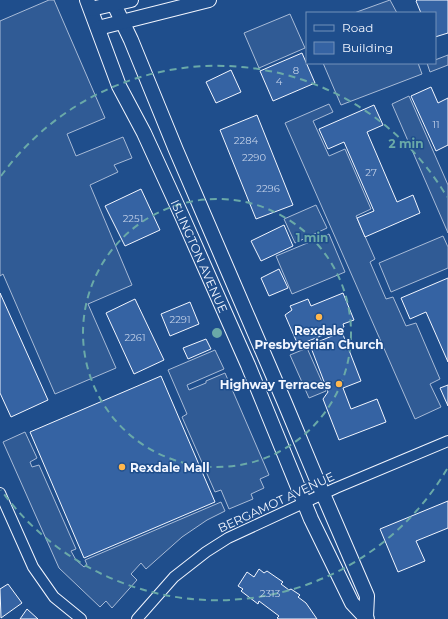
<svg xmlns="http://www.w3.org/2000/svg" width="448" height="619" font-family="Montserrat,sans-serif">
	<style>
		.parking { fill: #305b95; stroke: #a8bbd7 }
		.building { fill: #3563a3; stroke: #f2f6ff }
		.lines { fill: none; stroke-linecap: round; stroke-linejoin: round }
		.minor-casing { stroke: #f2f6ff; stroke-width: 12 }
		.secondary-casing { stroke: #f2f6ff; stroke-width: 16 }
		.minor { stroke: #1f4e8c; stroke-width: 10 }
		.secondary { stroke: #1f4e8c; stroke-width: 14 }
		.ring { fill: none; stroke: #6aa9a8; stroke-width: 2; stroke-dasharray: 7 5 }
		.poi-dot { fill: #ffb74d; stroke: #1f4e8c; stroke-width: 1.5 }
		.labels { text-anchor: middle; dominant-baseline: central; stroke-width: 3; stroke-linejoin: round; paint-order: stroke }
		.number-label { font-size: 10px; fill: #c3d1e8 }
		.street-label { font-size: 12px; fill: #f2f6ff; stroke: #1f4e8c }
		.poi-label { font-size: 12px; font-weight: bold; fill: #f2f6ff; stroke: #1f4e8c }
		.centre { fill: #6aa9a8; stroke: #1f4e8c; stroke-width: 2 }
		.ring-label { font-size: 12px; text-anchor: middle; font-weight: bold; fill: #6aa9a8; stroke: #1f4e8c; stroke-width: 3; stroke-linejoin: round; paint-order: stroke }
	</style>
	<rect width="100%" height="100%" fill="#1f4e8c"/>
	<g class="parking">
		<path d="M49 0H54L105 118 67 134 76 156 123 137 132 158 114 165 118 172 90 185 132 285 88 304 116 368 55 394 3 274 0 276V21Z"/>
		<path d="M390 0 397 13H354Z"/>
		<path d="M290 14 305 48 259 68 244 33Z"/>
		<path d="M448 55V65L430 72 427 63H435V60Z"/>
		<path d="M323 63H418L422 74 341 105Z"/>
		<path d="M409 96 448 185V233L392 104Z"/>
		<path d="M329 104 333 112 313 121 329 156 345 149 371 209 356 216 375 259 370 262 386 299 393 297 406 326 416 323 440 379 430 384 441 407 415 419 285 123Z"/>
		<path d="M316 205 327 228 295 243 284 219Z"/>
		<path d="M329 234 345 272 292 294 276 256Z"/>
		<path d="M443 236 448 247V268L391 292 379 263Z"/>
		<path d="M307 348 326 391 309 398 290 355Z"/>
		<path d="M215 350 224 369 187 385 189 390 206 383V381L225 373 269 475 260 479 264 488 251 494 253 499 229 509 221 490 215 492 182 417 187 414 168 370Z"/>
		<path d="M25 432 37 458 30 462 32 467 39 465 76 549 71 551 76 560 84 567 87 565 85 560 221 502 225 511 207 520 182 537 146 569 141 563 131 574 137 580 112 608 106 601 100 607 59 568 3 442Z"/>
	</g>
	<g class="building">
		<path d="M417 0H448V33L435 37V13H421L416 1Z"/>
		<path d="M302 53 315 83 273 101 260 71Z"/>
		<path d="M231 70 241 92 216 103 206 82Z"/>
		<path d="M431 87 438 103 448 98V145L436 151 411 96Z"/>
		<path d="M374 105 383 125 367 132 397 202 413 195 420 213 365 237 357 218 374 211 344 142 328 149 319 129Z"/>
		<path d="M257 115 293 205 256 219 220 130Z"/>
		<path d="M141 189 160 230 125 246 105 206Z"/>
		<path d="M284 225 293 246 261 261 251 241Z"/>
		<path d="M279 269 288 288 269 296 261 278Z"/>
		<path d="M448 278V362L426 312 410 319 401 298Z"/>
		<path d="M0 293 48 400 11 417 0 393Z"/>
		<path d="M343 293 354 320 343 324 344 327 298 345 285 315 292 310 290 306 308 299 311 306Z"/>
		<path d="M135 299 164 360 134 374 106 313Z"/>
		<path d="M190 302 199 324 170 336 161 314Z"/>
		<path d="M342 332 361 381 343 388 351 409 377 399 386 422 339 440 323 399 328 392 310 345Z"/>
		<path d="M206 339 211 349 188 359 183 348Z"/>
		<path d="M161 376 215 502 84 558 30 432Z"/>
		<path d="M448 385V406L440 388Z"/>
		<path d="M448 501V528L416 541 425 561 398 572 380 529Z"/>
		<path d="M259 569 264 573 267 571 283 582 281 584 289 590 291 589 300 595 298 597 306 603 317 619H279L277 618 279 616 259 601 258 604 241 591 243 589 238 586 247 572 254 577Z"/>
		<path d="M8 584 22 603 1 618 0 589Z"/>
		<path d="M27 609 38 619H20Z"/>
	</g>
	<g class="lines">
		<g class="minor-casing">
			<g id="minor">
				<path d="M0 493 33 567 54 597 81 619"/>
				<path d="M137 619 174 577 206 552 228 538 336 488 448 441"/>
			</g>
		</g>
		<g class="secondary-casing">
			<g id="secondary">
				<path id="s1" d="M87 0 119 86 144 133 182 216 248 365 311 519 352 603 367 619"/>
				<path d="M112 0 131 40 176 150 284 401 317 480 367 596 366 617"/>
				<path d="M91 9 131 0"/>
				<path d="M98 28 209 0"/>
			</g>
		</g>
		<use href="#minor" class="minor"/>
		<use href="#secondary" class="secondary"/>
	</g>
	<g class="ring">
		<circle cx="217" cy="333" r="134"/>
		<path d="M447 469A267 267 0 0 1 1 490M1 176A267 267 0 0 1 447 197"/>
	</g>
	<g class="poi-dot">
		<circle cx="319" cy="317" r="4"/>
		<circle cx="339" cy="384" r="4"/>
		<circle cx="122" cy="467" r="4"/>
	</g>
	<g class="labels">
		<g class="number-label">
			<text x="296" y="70">8</text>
			<text x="279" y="81">4</text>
			<text x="436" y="124">11</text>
			<text x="246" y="140">2284</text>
			<text x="254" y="157">2290</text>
			<text x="371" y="172">27</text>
			<text x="268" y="188">2296</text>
			<text x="133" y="218">2251</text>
			<text x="180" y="319">2291</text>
			<text x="135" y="337">2261</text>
			<text x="270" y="593">2313</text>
		</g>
		<g class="street-label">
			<text stroke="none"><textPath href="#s1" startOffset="280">ISLINGTON AVENUE</textPath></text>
			<text transform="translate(276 502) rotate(-25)">BERGAMOT AVENUE</text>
		</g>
		<g class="poi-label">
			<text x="319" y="330">Rexdale<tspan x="319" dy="14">Presbyterian Church</tspan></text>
			<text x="331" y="384" text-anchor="end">Highway Terraces</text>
			<text x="130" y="467" text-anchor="start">Rexdale Mall</text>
		</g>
	</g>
	<circle cx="217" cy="333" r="6" class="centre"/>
	<g class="ring-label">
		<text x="406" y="148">2 min</text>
		<text x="312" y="242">1 min</text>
	</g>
	<rect x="306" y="12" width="130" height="52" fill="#1f4e8c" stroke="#7391ba"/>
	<rect x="314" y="25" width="20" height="6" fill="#1f4e8c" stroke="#7391ba"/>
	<text x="342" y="32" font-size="12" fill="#f2f6ff">Road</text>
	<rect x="314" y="42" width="20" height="12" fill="#3563a3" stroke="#7391ba"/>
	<text x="342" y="52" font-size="12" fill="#f2f6ff">Building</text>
</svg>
